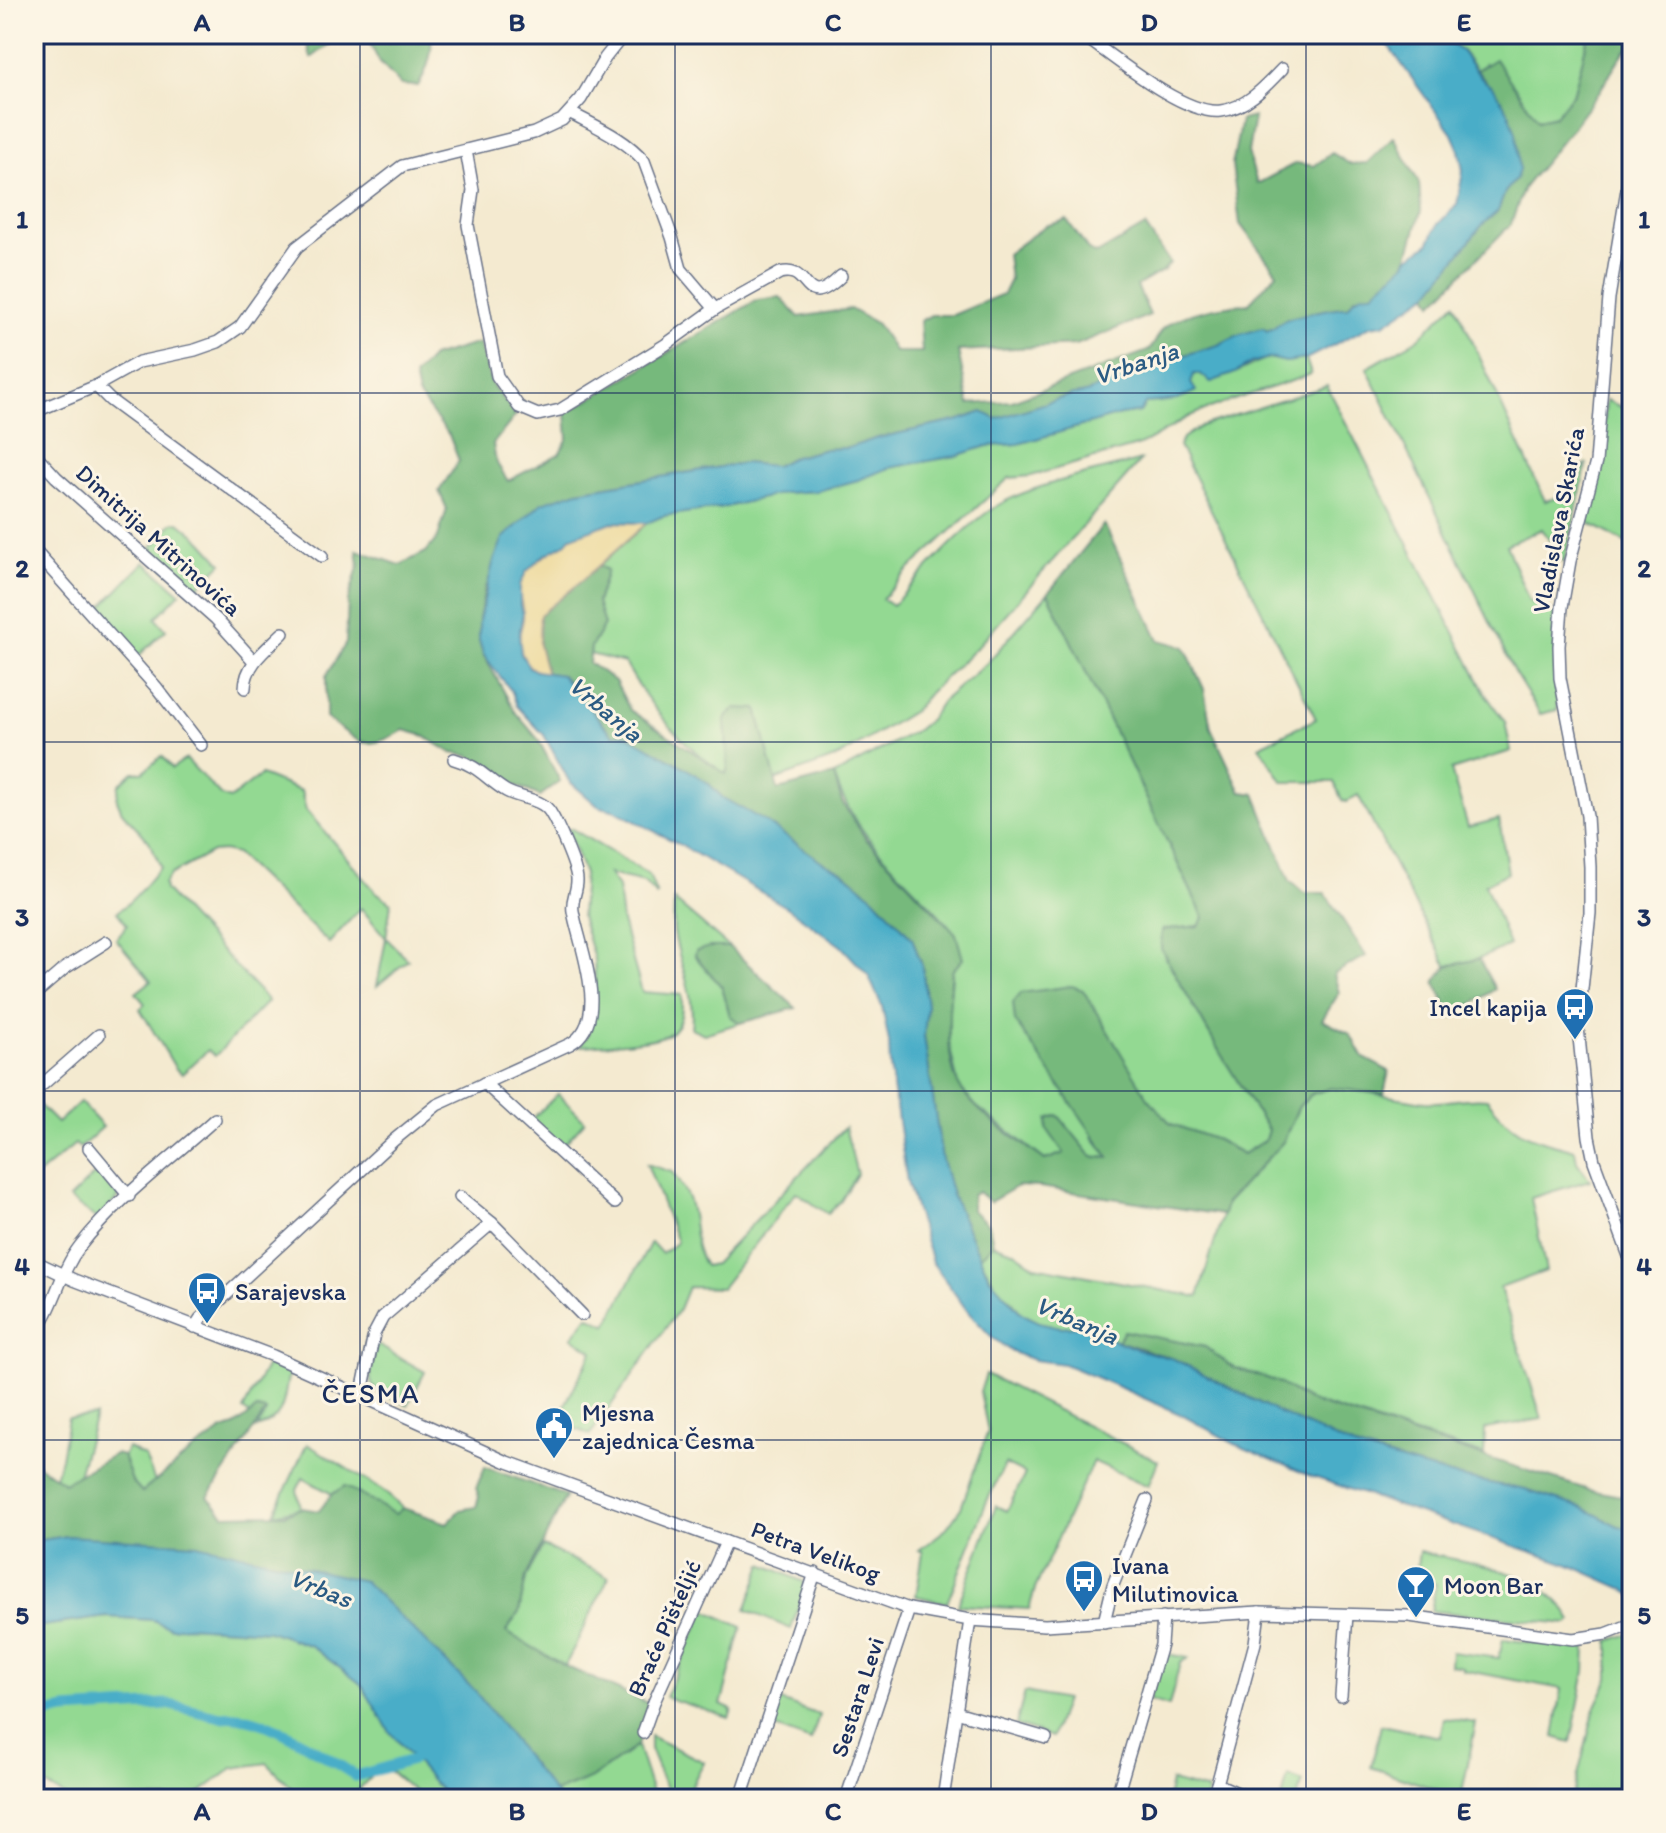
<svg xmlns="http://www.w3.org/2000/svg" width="1666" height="1833" font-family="Itim,sans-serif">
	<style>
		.green { fill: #93d992; stroke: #578478; stroke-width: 2 }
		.forest { fill: #76b97c; stroke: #48746d; stroke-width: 2 }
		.sand { fill: #eeda9e; stroke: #84847e; stroke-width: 2 }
		.water { fill: #48adc8; stroke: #326e93; stroke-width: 2 }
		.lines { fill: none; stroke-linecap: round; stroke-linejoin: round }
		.canal { stroke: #48adc8; stroke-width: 11 }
		.minor-casing { stroke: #677086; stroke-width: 14 }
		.minor { stroke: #fff; stroke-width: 11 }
		.grid { fill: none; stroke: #1b2f5e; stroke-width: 2; stroke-opacity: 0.55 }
		.labels { text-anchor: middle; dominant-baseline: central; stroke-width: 6; stroke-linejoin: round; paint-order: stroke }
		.street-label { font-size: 24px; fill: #1b2f5e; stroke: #fcf5e5 }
		.poi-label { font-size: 24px; fill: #1b2f5e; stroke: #fcf5e5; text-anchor: start }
		.water-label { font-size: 26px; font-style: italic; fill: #2b5b83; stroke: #fcf5e5 }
		.quarter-label { font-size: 28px; letter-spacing: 2px; fill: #1b2f5e; stroke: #fcf5e5 }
		.neatline { fill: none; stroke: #1b2f5e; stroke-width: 3 }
		.grid-label { font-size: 26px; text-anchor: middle; font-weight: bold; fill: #1b2f5e }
	</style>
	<rect width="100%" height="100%" fill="#fcf5e5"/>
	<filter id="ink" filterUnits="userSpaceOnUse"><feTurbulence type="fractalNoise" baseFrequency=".0125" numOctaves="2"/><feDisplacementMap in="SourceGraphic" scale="16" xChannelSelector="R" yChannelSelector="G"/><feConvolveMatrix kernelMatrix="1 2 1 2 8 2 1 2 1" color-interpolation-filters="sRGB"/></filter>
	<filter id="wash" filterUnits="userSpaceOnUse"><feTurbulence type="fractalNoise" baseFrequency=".006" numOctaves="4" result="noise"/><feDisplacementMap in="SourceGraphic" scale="32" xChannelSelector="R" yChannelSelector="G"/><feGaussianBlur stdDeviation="1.8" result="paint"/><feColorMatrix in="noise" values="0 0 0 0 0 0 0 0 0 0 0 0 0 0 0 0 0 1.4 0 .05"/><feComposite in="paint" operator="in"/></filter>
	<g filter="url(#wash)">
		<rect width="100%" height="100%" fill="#f4ead0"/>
		<g class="green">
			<path d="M1449 34H1593L1588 38 1574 92 1556 116 1538 120 1526 103 1485 63 1477 70 1462 51 1448 43Z"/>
			<path d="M1455 303 1545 501 1556 498 1587 463 1564 563 1542 529 1506 545 1529 601 1555 613 1557 710 1540 714 1514 672 1367 368 1418 339Z"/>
			<path d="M1269 358 1286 362 1306 359 1311 374C1272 389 1230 399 1192 415 1173 424 1157 438 1137 446L1031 476 1009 478 907 571 882 599 892 606C921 576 965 524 1000 504 1038 483 1098 472 1141 460L976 648 929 693 915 710 840 756 775 780 757 709 725 719 728 767 726 774C684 748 649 706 625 663L590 654 591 647 604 625 597 603 607 570 597 565 647 523 663 516 726 507 783 493 817 491 858 480 889 468 956 456 987 446 1018 444 1120 415 1140 412 1146 403 1166 401 1191 383 1194 374H1200C1218 389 1247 364 1269 358Z"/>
			<path d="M1327 386 1486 695 1505 722 1511 751 1451 770 1468 827 1499 819 1508 873 1485 884 1509 945 1479 959 1447 966 1358 795 1346 802 1342 800 1334 782H1283L1259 746 1316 719 1179 446 1183 438 1201 426Z"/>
			<path d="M1606 400 1632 412V546L1587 522 1601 470Z"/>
			<path d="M179 522 202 541 222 563 192 593 147 553 172 523Z"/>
			<path d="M145 562 180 593 156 618 166 630 136 658 96 612Z"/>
			<path d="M1048 593 1204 918 1199 926 1163 930 1161 949 1222 1056 1268 1130 1265 1140 1243 1154 1217 1140 1171 1124 1148 1098 1093 1137 1109 1158 1065 1154 1045 1160 976 1106 958 1085 949 1042V1009L956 934C912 880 856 843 834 775L917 730 929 720 942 701 987 663Z"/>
			<path d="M162 756 172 768 186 759 221 796 230 799 261 775 301 791 306 810 375 891 391 903 386 938 408 960 377 986 386 938 361 908 329 943 236 854 223 851 212 852 170 875 164 884 165 890 268 1001 215 1056 208 1050 182 1074 176 1069 140 1009 145 1004 136 993 151 981 116 939 127 925 117 912C137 898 145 884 161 867L149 841 122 812 117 800 119 785 133 772H143Z"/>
			<path d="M567 829H572L649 875 657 896 644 882 609 874 618 887 622 922 642 992 682 995C682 1007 683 1021 673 1031 661 1043 599 1045 580 1046L589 1033 595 980 594 959 581 916 584 874Z"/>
			<path d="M674 900 729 947H710L695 956 722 987 730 1016 740 1023 704 1034 691 1028C696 994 679 965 674 932 673 922 674 910 674 900Z"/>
			<path d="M1331 1088C1363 1090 1393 1098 1425 1102 1446 1104 1466 1096 1487 1099 1514 1137 1533 1138 1575 1150L1577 1162 1590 1180 1531 1198 1546 1271 1500 1288 1542 1419 1485 1429 1484 1455 1309 1401 1275 1381 1232 1367 1205 1347 1124 1331 1118 1341 1079 1326 1060 1327 1039 1322 1021 1313 1013 1302 996 1287 980 1257 993 1244 1013 1251 1035 1266 1198 1297 1226 1203 1283 1142 1299 1106 1312 1094Z"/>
			<path d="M558 1094 585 1121 561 1148 531 1120Z"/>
			<path d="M34 1100 57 1123 80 1102 103 1127 80 1148 75 1144 34 1178Z"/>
			<path d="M845 1127 857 1174 841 1201 828 1214 796 1192 721 1288 688 1287 679 1309 590 1435 557 1420 593 1351 572 1337 588 1316 607 1325 651 1242 662 1254 677 1242 647 1164 672 1172C678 1181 686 1191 689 1201 696 1225 692 1245 705 1266L714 1264Z"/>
			<path d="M100 1169 120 1196 97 1219 69 1199Z"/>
			<path d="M376 1344 425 1372 408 1405C364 1387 367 1390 376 1344Z"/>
			<path d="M268 1363 289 1372C283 1400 287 1418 257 1428L266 1412 257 1409 250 1415 243 1410Z"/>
			<path d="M986 1374 1158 1461 1148 1486 1093 1461 1035 1589 1029 1609 958 1605 996 1506 1007 1511 1025 1474 1005 1464 987 1501 947 1603 916 1596 923 1552 919 1550 945 1530 961 1508 988 1431 980 1392Z"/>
			<path d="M95 1416 78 1475 64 1483 55 1477 61 1458 68 1418Z"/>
			<path d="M307 1444 382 1490 403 1508 395 1515 345 1487 332 1494 303 1478 297 1490 301 1508 274 1514Z"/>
			<path d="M128 1448 145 1457 155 1482 142 1492 132 1481 123 1456Z"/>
			<path d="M543 1546 609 1577 565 1666 506 1632 519 1612 526 1577Z"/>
			<path d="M1419 1552C1470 1564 1545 1569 1572 1621L1568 1624 1431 1611 1436 1584 1415 1580Z"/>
			<path d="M763 1564 804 1582 806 1586 791 1629 746 1610Z"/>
			<path d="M705 1610 742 1627 721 1705 732 1710 729 1718 665 1697Z"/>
			<path d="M107 1617 153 1620 171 1628 186 1626 269 1631 311 1646 361 1684 390 1732 448 1799H423L382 1765 359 1789 368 1799H303L267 1763 233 1768 192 1799H70L40 1782 34 1787V1627Z"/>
			<path d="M1632 1633V1799H1572L1595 1708 1609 1679V1641Z"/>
			<path d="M1503 1639 1559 1646H1586L1585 1671 1571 1742 1554 1737 1562 1689 1463 1670V1667L1450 1665 1451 1652 1499 1658Z"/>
			<path d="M1162 1653 1188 1658 1180 1663 1169 1706 1149 1700Z"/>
			<path d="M1025 1692 1065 1700 1052 1737 1016 1725Z"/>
			<path d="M778 1700 819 1715 811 1741 769 1726Z"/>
			<path d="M1444 1718 1476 1723 1461 1798 1371 1767 1381 1725 1440 1737Z"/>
			<path d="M650 1736 704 1762 686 1796 690 1799H670L650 1749Z"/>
			<path d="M637 1746 654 1799H559L554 1793 591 1778Z"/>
			<path d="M1288 1776 1303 1782 1296 1799H1282Z"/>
			<path d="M1171 1781 1208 1791 1206 1799H1167Z"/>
		</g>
		<g class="forest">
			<path d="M305 34H335L334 41 311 58Z"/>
			<path d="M365 34H431C433 52 427 71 418 86L401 85 380 63Z"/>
			<path d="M1593 34H1632V45L1624 52 1599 92 1569 132 1524 187 1511 224 1433 303 1428 294 1483 224 1498 211 1505 192 1516 179C1514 161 1515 125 1507 110 1498 94 1486 84 1477 70L1495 59 1538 120 1555 116 1574 92 1588 38Z"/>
			<path d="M1254 117 1248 152 1257 184 1296 163 1314 166 1332 153 1350 164 1367 163 1394 137 1419 183 1421 211 1406 263 1373 294 1355 297 1348 307C1333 306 1283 318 1275 329L1238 335 1218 345 1172 359 1146 374C1118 368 1096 397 1071 395L996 420 983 412 960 420 878 438 848 448 826 449 791 458 775 466 743 463 578 491 485 587 479 620V640L483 654 516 713 538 739 560 781 540 796 508 782 470 756 452 753 422 735 404 730C364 753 361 743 326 718V676L346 643 348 601 359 564 357 550 400 565 426 552 438 537 447 509 439 491 459 461 449 435 418 395 414 376 432 357 479 343 492 385 516 415 493 444 496 462 508 481 559 454 568 438 566 413 757 300 780 297 799 317 850 309 877 324 895 352H922L920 321 931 315H953L1003 294 1010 280 1007 254 1045 226 1067 220 1088 250 1097 254 1145 226 1170 263 1164 270 1137 286 1150 315 1076 345 958 351 969 404 1012 401 1148 351C1156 344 1157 336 1162 330 1177 312 1226 305 1248 304L1277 273 1240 224 1232 165 1241 120Z"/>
			<path d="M1104 524 1159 640 1185 647 1204 689 1211 728 1241 792 1255 794 1290 881 1304 893H1325L1366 956 1334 974 1339 993 1322 1020 1350 1034 1364 1058 1389 1071 1384 1094 1331 1088 1312 1094 1299 1106 1283 1142 1226 1203 1223 1215 1040 1187 1018 1186 990 1202 978 1192 972 1195V1210L989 1225 993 1244 980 1257 952 1195 942 1160 924 1035 927 1006 922 965 912 938 874 897 843 872 824 863 764 821 723 798 708 783 684 767 625 735H613L562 675 547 674 539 645V615L597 565 607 570 597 602 604 625 591 647 589 663 615 681 630 710 726 774 728 767 725 719 736 708 757 709 778 790 834 775 842 802 866 839 956 934 963 959 952 971C949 1000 944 1062 960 1087 977 1115 1019 1140 1045 1160L1064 1153 1047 1129 1048 1119 1058 1115 1092 1157 1109 1158 1015 1021 1013 1002 1021 993 1072 986 1083 990 1148 1098 1171 1124 1217 1140 1243 1154 1265 1140 1268 1130 1222 1056 1161 949 1162 930 1199 926 1204 918 1048 593Z"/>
			<path d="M710 947H729L796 1008 740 1023 730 1016 722 987 695 956 696 951Z"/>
			<path d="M1479 959 1495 989 1453 1017 1435 982 1447 966Z"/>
			<path d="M1124 1331 1205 1347 1232 1367 1275 1381 1309 1401 1589 1490 1632 1498V1529L1618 1526 1582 1508 1525 1490 1450 1475 1354 1447 1279 1413 1174 1359 1118 1341Z"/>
			<path d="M257 1409 266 1411 208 1497 224 1515 285 1514 301 1508 319 1511 332 1494 345 1486 395 1514 403 1508 447 1523 460 1510 476 1507 479 1497 476 1488 485 1467 566 1496 526 1577 519 1612 506 1632 565 1666 650 1704 637 1746 591 1778 554 1793 478 1695 68 1536 34 1541V1462L64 1483 115 1454 123 1456 132 1481 142 1492 192 1451 223 1430 235 1426Z"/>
		</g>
		<path class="sand" d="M612 522 647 523 577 585 540 615 539 645 547 674C526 672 517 652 520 632 521 626 524 620 523 614 521 600 515 584 526 572 534 563 566 539 576 535 588 530 600 527 612 522Z"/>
		<g class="water">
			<path d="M1380 34H1449V43L1461 51 1483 80 1494 88 1509 113 1516 133 1519 169 1516 179 1505 192 1498 211 1483 224 1428 294 1384 324 1370 326 1306 359 1286 362 1269 358 1251 363 1235 373 1211 382 1200 374H1194L1191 383 1196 391 1177 400 1146 403 1140 412 1120 415 1018 444 987 446 956 456 889 468 858 480 817 491 783 493 726 507 663 516 647 523 612 522 571 537 565 544 543 556 526 572 520 585V606L523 613 519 634 521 654 529 667 536 671 561 675 613 735 625 734 684 767 708 783 723 798 764 821 824 863 843 872 874 897 912 938 922 966 927 1006 924 1036 942 1160 952 1195 989 1277 1021 1313 1039 1322 1060 1327 1079 1326 1137 1349 1174 1359 1279 1413 1354 1447 1450 1475 1525 1490 1583 1508 1618 1526 1632 1529V1595L1624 1589 1570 1565 1308 1475 1235 1444 1180 1414 1105 1381 1064 1364 1034 1360 1012 1352 992 1337 969 1313 932 1262 907 1182 890 1066 889 1042 882 1006 868 975 841 946 788 908 679 844 616 811 598 806 569 781 544 735 517 706 512 692 483 654 479 640V620L493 563 503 538 542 503 578 491 744 463 775 466 791 458 826 449 848 448 878 438 960 420 983 412 996 419 1071 395C1095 397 1119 368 1146 374L1172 359 1218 345 1238 335 1263 328 1267 331C1275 329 1276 324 1283 321 1292 316 1339 306 1348 307 1356 297 1360 292 1373 293L1406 263 1408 258 1428 244 1438 224 1457 205 1463 171 1459 150 1452 134Z"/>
			<path d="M68 1536 197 1544 364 1581 474 1690 559 1799H448L390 1732 361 1684 311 1646 269 1631 186 1626 171 1628 153 1620 107 1617 34 1627V1541Z"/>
		</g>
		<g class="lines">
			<path class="canal" d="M34 1717 65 1710 166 1704 221 1717C261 1711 323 1755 356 1776L412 1760"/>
		</g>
	</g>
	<g filter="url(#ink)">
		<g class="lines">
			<g class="minor-casing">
				<g id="minor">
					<path d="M1081 34C1113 56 1184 116 1221 111 1246 108 1266 86 1282 69"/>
					<path d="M571 113C595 126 626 139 644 161L672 237 681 269 715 309"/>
					<path d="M466 150 473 190 468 225 497 376 519 407 538 415 560 410 665 345 715 309 780 273C812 264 801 315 841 276"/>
					<path d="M1632 159 1609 298 1596 462 1570 561 1562 607 1559 646 1560 678 1587 816 1590 867V913L1578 1027 1589 1137 1594 1161 1632 1264"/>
					<path d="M96 386 110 400 322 556"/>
					<path d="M34 412 96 386 139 362 195 350 218 342 240 327 297 247 402 166 534 133 562 120 581 99 605 58 624 34"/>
					<path d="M34 453 56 477 216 619 254 661"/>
					<path d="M34 550 157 688 201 745"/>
					<path d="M245 688C245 664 267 649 283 633"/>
					<path d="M34 995 65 968 106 942"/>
					<path d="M484 1083 615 1203"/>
					<path d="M34 1092 99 1035"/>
					<path d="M89 1148 129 1196"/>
					<path d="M460 1197 492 1223"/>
					<path d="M34 1261 74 1280 273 1356 505 1461 909 1609 970 1620 1045 1625 1259 1612 1409 1616 1573 1639 1606 1634 1632 1624"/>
					<path d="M195 1327 200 1319 394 1140 437 1105 570 1044C612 1020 579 946 573 911 571 900 577 892 577 881 578 869 557 823 550 812 541 798 520 799 506 791 486 779 479 766 454 759"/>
					<path d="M34 1333C55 1308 59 1273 80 1246 117 1198 170 1160 215 1119"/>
					<path d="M361 1397 374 1334 383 1317 492 1223 582 1315"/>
					<path d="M1104 1622 1113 1585 1147 1500"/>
					<path d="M1341 1696 1347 1615"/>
					<path d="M956 1712 1046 1738"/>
					<path d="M643 1733 654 1702 726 1542"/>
					<path d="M1217 1784 1251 1799"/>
					<path d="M743 1792 815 1573"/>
					<path d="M846 1799 909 1609"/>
					<path d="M943 1799 970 1620"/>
					<path d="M1116 1799 1161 1645 1163 1617"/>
					<path d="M1213 1799 1255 1643 1259 1612"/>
				</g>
			</g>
			<use href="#minor" class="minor"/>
		</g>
	</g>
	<path class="grid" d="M360 34V1799M675 34V1799M991 34V1799M1306 34V1799M34 393H1632M34 742H1632M34 1091H1632M34 1440H1632"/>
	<defs>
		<g id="bus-pin" transform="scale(2)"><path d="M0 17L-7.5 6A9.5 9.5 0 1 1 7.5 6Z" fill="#1f6fb2" stroke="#fcf5e5"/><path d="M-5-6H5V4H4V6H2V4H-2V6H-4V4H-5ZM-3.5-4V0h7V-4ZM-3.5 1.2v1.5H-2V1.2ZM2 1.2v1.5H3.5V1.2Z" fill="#fff"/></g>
		<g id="civic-pin" transform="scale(2)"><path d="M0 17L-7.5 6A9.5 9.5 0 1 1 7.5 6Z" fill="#1f6fb2" stroke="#fcf5e5"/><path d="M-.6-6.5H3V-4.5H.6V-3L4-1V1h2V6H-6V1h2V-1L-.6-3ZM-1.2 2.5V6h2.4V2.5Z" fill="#fff"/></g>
		<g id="bar-pin" transform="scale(2)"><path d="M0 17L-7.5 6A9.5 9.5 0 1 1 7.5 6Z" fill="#1f6fb2" stroke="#fcf5e5"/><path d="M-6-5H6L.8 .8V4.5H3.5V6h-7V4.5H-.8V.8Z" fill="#fff"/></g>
	</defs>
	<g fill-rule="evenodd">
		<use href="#bus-pin" x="1575" y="1007"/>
		<use href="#bus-pin" x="207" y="1291"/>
		<use href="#civic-pin" x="554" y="1426"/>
		<use href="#bus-pin" x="1084" y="1579"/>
		<use href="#bar-pin" x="1416" y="1585"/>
	</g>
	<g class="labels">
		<g class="street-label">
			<text transform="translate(1558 520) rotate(-79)">Vladislava Skarića</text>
			<text transform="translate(159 540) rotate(42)">Dimitrija Mitrinovića</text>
			<text transform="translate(816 1551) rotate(20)">Petra Velikog</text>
			<text transform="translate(664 1628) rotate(-66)">Braće Pišteljić</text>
			<text transform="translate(857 1697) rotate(-72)">Sestara Levi</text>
		</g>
		<g class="poi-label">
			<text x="1547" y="1007" text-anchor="end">Incel kapija</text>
			<text x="235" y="1291">Sarajevska</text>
			<text x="582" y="1412">Mjesna<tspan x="582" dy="28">zajednica Česma</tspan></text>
			<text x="1112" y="1565">Ivana<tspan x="1112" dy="28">Milutinovica</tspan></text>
			<text x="1444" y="1585">Moon Bar</text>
		</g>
		<g class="water-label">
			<text transform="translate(1136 363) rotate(-18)">Vrbanja</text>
			<text transform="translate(606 709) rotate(40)">Vrbanja</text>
			<text transform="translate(1077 1320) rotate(23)">Vrbanja</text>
			<text transform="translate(321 1588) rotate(22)">Vrbas</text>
		</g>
		<g class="quarter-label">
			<text x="371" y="1393">ČESMA</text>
		</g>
	</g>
	<rect width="1666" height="1833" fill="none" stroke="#fcf5e5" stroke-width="88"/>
	<rect x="44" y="44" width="1578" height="1745" class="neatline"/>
	<g class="grid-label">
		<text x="202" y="31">A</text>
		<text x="517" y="31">B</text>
		<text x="833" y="31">C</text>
		<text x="1149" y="31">D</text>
		<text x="1464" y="31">E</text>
		<text x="22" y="228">1</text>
		<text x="1644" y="228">1</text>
		<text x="22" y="577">2</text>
		<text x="1644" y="577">2</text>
		<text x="22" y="926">3</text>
		<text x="1644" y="926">3</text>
		<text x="22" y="1275">4</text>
		<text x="1644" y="1275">4</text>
		<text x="22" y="1624">5</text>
		<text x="1644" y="1624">5</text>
		<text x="202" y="1820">A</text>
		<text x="517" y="1820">B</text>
		<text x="833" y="1820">C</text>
		<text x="1149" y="1820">D</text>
		<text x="1464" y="1820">E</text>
	</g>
</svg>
